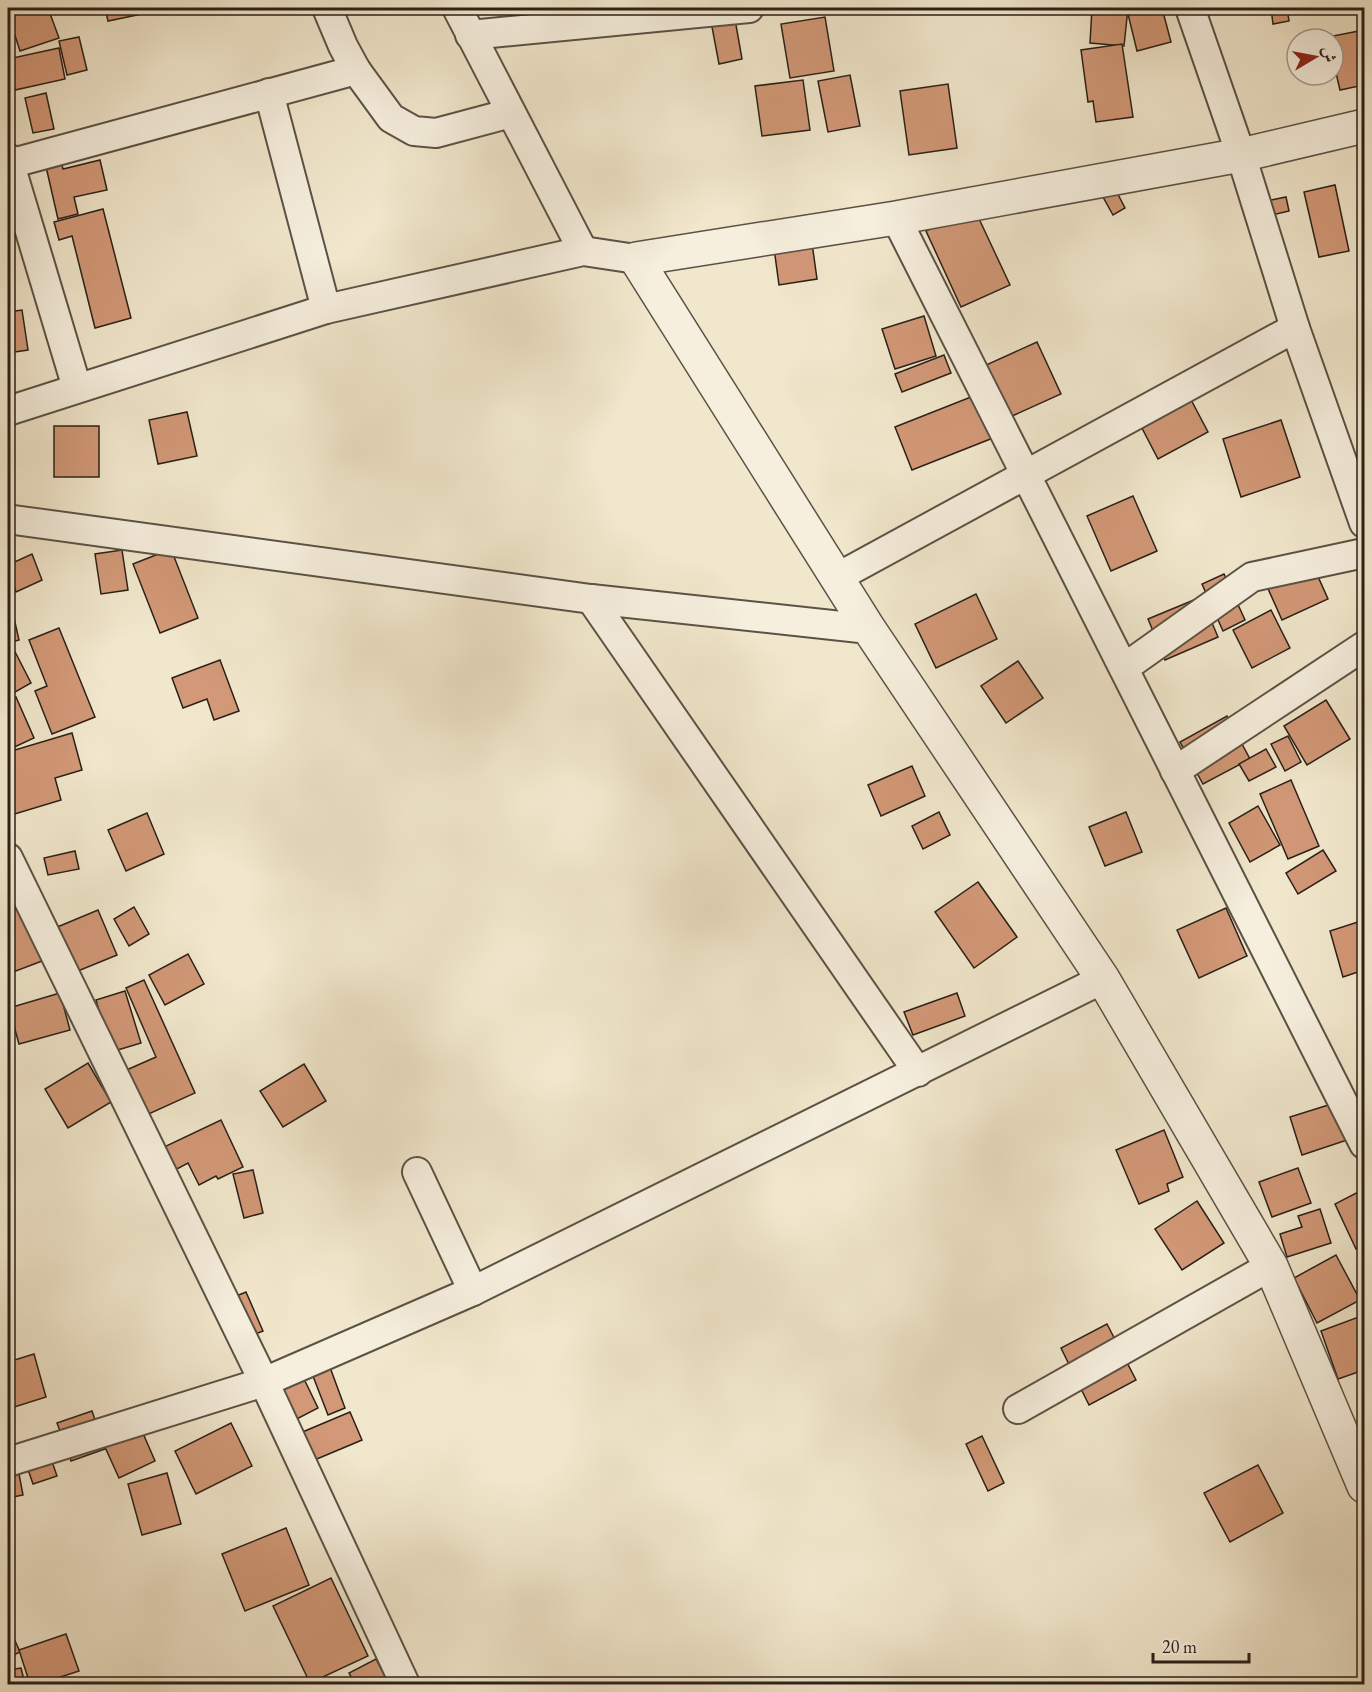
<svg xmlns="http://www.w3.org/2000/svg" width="1372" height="1692" font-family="'EB Garamond',Amiri,serif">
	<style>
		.building { fill: #d29877; stroke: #292018; stroke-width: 1.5 }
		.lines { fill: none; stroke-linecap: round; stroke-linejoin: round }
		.minor-casing { stroke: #5b5245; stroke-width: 32 }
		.tertiary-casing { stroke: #5b5245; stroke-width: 36 }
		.minor { stroke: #f6efde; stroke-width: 28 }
		.tertiary { stroke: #f6efde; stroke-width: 33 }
	</style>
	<rect width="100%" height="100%" fill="#f1e7cc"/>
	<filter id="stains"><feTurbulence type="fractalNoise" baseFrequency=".00333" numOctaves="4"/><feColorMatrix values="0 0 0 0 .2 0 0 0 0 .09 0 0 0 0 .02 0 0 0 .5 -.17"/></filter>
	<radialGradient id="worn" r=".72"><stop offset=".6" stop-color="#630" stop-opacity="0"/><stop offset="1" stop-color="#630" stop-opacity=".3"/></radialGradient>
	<g class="building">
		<path d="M8 8H48L59 38 20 51 8 14Z"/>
		<path d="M105 8H145L147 13 108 21Z"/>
		<path d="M733 8 742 59 719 64 709 11Z"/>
		<path d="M1092 8H1128L1124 46 1090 43Z"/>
		<path d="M1156 8H1162L1171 42 1137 51 1128 14Z"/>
		<path d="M1271 8H1287L1289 21 1273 24Z"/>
		<path d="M825 17 834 71 790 78 781 24Z"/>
		<path d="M1364 30V85L1340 90 1333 60V39H1329L1328 37Z"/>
		<path d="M79 37 87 70 67 75 59 41Z"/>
		<path d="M1122 44 1133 117 1096 122 1093 101 1088 102 1081 50Z"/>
		<path d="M59 48 65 79 15 90 8 59Z"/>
		<path d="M850 75 860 126 828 132 818 81Z"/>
		<path d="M803 80 810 130 762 136 755 86Z"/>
		<path d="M948 84 957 148 909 155 900 91Z"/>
		<path d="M46 93 54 129 33 133 25 98Z"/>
		<path d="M59 154 63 169 100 160 107 190 74 197 78 214 58 219 44 158Z"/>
		<path d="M1111 181 1125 208 1113 215 1098 188Z"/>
		<path d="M1335 185 1349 251 1319 257 1304 192Z"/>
		<path d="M1286 197 1289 211 1264 217 1261 202Z"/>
		<path d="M974 208 1010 285 961 307 926 231Z"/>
		<path d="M103 209 131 318 95 328 72 236 59 240 54 222Z"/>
		<path d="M812 243 817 279 779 285 774 248Z"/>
		<path d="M22 310 28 350 8 353V312Z"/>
		<path d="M924 316 936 356 895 369 882 329Z"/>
		<path d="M1037 342 1061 394 1010 417 986 365Z"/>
		<path d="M944 355 951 373 902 392 895 374Z"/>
		<path d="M1179 377 1208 432 1158 459 1129 403Z"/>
		<path d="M976 395 993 438 912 470 895 427Z"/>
		<path d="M187 412 197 456 158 464 149 420Z"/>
		<path d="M1281 420 1300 477 1241 497 1223 439Z"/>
		<rect x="54" y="426" width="45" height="51"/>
		<path d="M1133 496 1157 551 1111 571 1087 516Z"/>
		<path d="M171 549 198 618 160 633 133 564Z"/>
		<path d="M122 550 128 590 101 594 95 554Z"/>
		<path d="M1307 552 1328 599 1282 620 1261 573Z"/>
		<path d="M32 554 42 580 16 592 8 572V565Z"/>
		<path d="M1224 574 1245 620 1223 631 1202 584Z"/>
		<path d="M976 594 997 639 936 668 915 624Z"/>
		<path d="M1201 597 1218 637 1165 660 1148 619Z"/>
		<path d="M1271 610 1290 648 1252 668 1233 630Z"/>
		<path d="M14 618 19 640 8 643V620Z"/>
		<path d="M59 628 95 717 52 734 35 691 47 686 29 640Z"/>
		<path d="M11 644 31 683 8 696V646Z"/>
		<path d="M220 660 239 711 214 720 207 699 183 708 172 678Z"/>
		<path d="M1018 661 1043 698 1006 723 981 686Z"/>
		<path d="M16 697 34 738 8 750V700Z"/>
		<path d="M1326 700 1350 739 1307 765 1284 726Z"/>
		<path d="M1227 716 1250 759 1203 784 1180 742Z"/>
		<path d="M72 733 82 770 55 778 61 800 8 816V752Z"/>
		<path d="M1288 736 1301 762 1285 771 1271 744Z"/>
		<path d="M1266 749 1276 767 1249 781 1239 764Z"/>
		<path d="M912 766 925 796 881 816 868 785Z"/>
		<path d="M1291 780 1319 846 1288 859 1260 794Z"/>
		<path d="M1258 806 1280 845 1250 862 1229 823Z"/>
		<path d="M939 812 950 835 923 849 912 826Z"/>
		<path d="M1126 812 1142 852 1105 866 1089 827Z"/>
		<path d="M147 813 164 854 126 871 108 830Z"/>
		<path d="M1323 850 1336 871 1298 894 1286 873Z"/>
		<path d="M75 851 79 869 48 875 44 858Z"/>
		<path d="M8 871 42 961 8 974Z"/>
		<path d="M978 882 1017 937 974 968 935 912Z"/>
		<path d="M134 907 149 934 129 946 114 919Z"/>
		<path d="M1226 908 1247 956 1199 978 1177 930Z"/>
		<path d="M98 910 117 955 73 973 55 928Z"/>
		<path d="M1364 920V970L1343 977 1330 931Z"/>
		<path d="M188 954 204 984 165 1005 149 975Z"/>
		<path d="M144 980 195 1093 142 1117 122 1072 156 1057 126 988Z"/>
		<path d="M125 991 141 1043 111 1052 96 1000Z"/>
		<path d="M60 993 70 1030 19 1044 9 1008Z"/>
		<path d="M957 993 965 1016 913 1035 904 1012Z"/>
		<path d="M88 1063 111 1102 68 1128 45 1089Z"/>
		<path d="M304 1064 326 1101 283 1127 260 1091Z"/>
		<path d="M1338 1102 1350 1139 1302 1155 1290 1117Z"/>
		<path d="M221 1120 243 1167 218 1179 216 1176 199 1185 188 1163 175 1170 164 1147Z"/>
		<path d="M1164 1130 1183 1177 1167 1184 1169 1191 1139 1204 1116 1150Z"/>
		<path d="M1298 1168 1311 1203 1272 1217 1259 1182Z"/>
		<path d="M253 1170 263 1213 244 1218 233 1174Z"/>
		<path d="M1364 1189V1245L1356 1249 1335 1204Z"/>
		<path d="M1197 1201 1224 1243 1182 1270 1155 1229Z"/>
		<path d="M1320 1209 1331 1243 1287 1257 1280 1234 1302 1227 1298 1216Z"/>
		<path d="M1336 1255 1360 1300 1317 1323 1294 1278Z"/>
		<path d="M246 1292 263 1331 245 1338 229 1299Z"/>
		<path d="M1364 1315V1370L1338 1379 1321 1331Z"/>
		<path d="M1107 1324 1136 1380 1089 1405 1061 1348Z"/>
		<path d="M324 1351 345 1408 328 1415 306 1358Z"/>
		<path d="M34 1354 46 1397 8 1409V1362Z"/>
		<path d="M304 1379 318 1408 291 1422 277 1393Z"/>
		<path d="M132 1408 155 1461 119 1478 95 1425Z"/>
		<path d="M92 1411 105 1449 71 1461 57 1423Z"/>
		<path d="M350 1412 362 1440 305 1464 293 1436Z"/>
		<path d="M231 1423 252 1466 196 1494 175 1451Z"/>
		<path d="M982 1436 1004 1483 988 1491 966 1444Z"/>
		<path d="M46 1444 57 1476 33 1484 22 1452Z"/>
		<path d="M15 1453 23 1495 8 1498V1455Z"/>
		<path d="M1258 1465 1283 1513 1230 1542 1204 1493Z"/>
		<path d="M167 1473 181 1524 142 1535 128 1484Z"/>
		<path d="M286 1528 309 1585 245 1611 222 1554Z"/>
		<path d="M331 1578 368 1656 310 1683 273 1606Z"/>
		<path d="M8 1625 20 1652 8 1658Z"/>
		<path d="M66 1634 79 1671 39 1684H30L19 1650Z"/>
		<path d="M376 1659 389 1684H355L349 1673Z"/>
		<path d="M21 1668 25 1684H8V1670Z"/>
	</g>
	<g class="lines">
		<g class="minor-casing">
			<g id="minor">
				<path d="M327 8 343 46 356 70 391 118 414 131 436 133 511 113"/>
				<path d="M457 8 583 251"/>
				<path d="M1190 8 1241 155 1295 328 1364 523"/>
				<path d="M470 35 749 8"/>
				<path d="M269 93 326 309"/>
				<path d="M8 158 77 388"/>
				<path d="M9 164 356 70"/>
				<path d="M896 218 1364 1144"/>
				<path d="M8 411 326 309 583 251 636 259"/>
				<path d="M8 520H14L591 599 869 629"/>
				<path d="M838 577 1295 328"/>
				<path d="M591 599 918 1072"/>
				<path d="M1124 668 1252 577 1364 553"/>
				<path d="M1175 771 1364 646"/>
				<path d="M8 858 264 1382 405 1684"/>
				<path d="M417 1172 473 1291"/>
				<path d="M1018 1409 1271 1266"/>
				<path d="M8 1462 264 1382 473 1291 1103 979"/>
			</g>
		</g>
		<g class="tertiary-casing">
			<path id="tertiary" d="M1364 126 1241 155 896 218 636 259 869 629 1103 979 1271 1266 1364 1486"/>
		</g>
		<use href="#minor" class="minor"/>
		<use href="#tertiary" class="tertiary"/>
	</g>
	<rect width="1372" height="1692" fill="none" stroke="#f1e7cc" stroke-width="30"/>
	<rect x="9" y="9" width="1354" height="1674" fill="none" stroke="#292018" stroke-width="3"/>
	<rect x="15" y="15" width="1342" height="1662" fill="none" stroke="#292018" stroke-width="1.5"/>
	<g transform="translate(1315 57) rotate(80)"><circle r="28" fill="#f6efde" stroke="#a49c8f" stroke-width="1.5"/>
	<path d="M0-4.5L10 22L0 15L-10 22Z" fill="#8f2418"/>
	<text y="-9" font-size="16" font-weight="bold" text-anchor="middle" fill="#292018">ش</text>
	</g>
	<path d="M1153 1653v9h96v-9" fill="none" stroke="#292018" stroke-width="3"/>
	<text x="1162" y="1653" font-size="18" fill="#292018" stroke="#f6efde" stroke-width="4.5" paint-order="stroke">20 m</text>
	<rect width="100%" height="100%" filter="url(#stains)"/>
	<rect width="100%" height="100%" fill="url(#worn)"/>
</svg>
